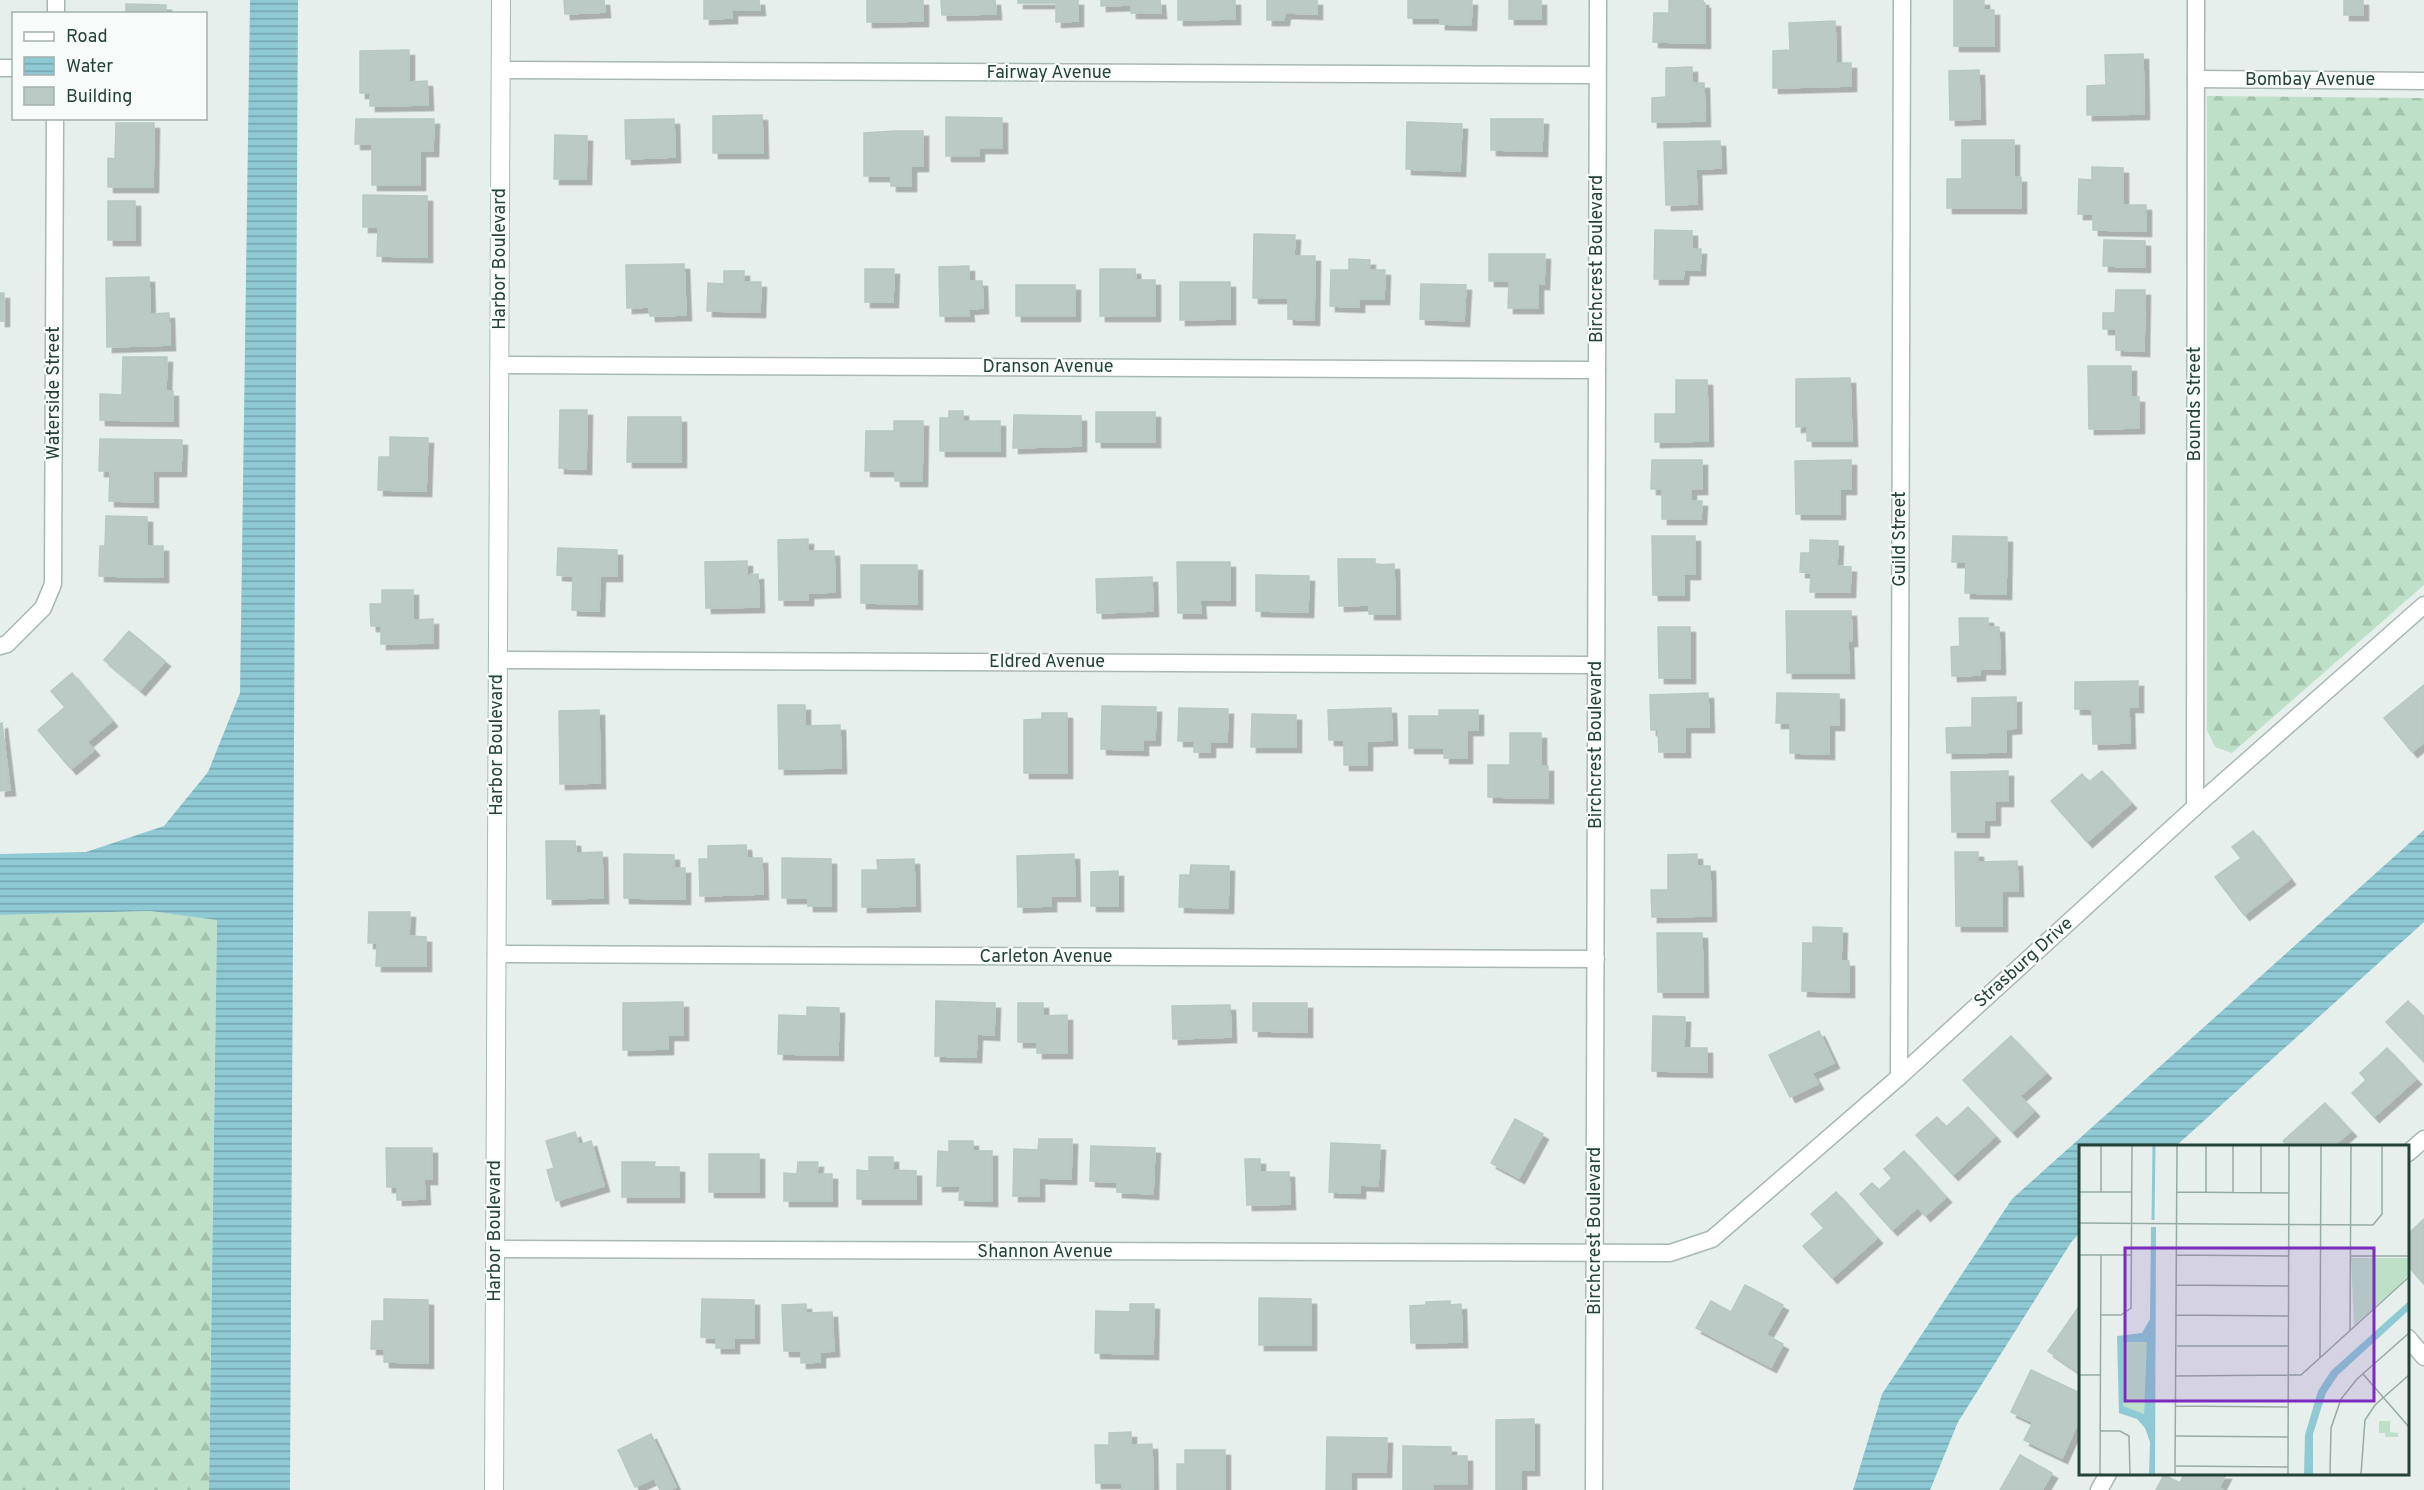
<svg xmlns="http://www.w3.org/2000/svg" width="2424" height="1490" font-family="Overpass,sans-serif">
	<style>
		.forest { fill: url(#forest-firs) }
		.water { fill: url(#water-rules) }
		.building { fill: #bbcac4; stroke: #b8c9c2; stroke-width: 1.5; filter: url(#shadow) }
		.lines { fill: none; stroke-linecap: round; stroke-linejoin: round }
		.street-casing { stroke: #a8b8b2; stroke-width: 19 }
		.secondary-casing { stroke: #a4bbb3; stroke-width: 20 }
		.street { stroke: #fff; stroke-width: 16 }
		.secondary { stroke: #fff; stroke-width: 18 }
		.labels { text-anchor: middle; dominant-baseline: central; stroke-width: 4.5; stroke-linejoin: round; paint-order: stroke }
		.street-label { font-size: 18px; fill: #24423a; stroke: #f7fbf9 }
		.inset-river { fill: none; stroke: #8ec9d4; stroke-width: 3 }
		.inset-road { fill: none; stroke: #98aaa4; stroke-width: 1.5 }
		.view { fill: #7b2cbf; fill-opacity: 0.15; stroke: #7b2cbf; stroke-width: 3 }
		.inset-edge { fill: none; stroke: #24423a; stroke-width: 3 }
	</style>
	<defs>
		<pattern id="forest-firs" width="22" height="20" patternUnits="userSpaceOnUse" patternTransform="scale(1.5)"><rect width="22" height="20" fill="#bfe0c8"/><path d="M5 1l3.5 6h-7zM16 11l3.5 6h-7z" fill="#a4c1ad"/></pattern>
		<pattern id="water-rules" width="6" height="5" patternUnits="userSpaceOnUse" patternTransform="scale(1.5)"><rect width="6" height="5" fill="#8ec9d4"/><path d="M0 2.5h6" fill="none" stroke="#74a5ad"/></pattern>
		<filter id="shadow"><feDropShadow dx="5.5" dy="5.5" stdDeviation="0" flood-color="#0004"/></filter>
	</defs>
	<rect width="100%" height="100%" fill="#e6efeb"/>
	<g class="forest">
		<path d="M2207 96 2424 98V585L2232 753 2215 747 2207 730Z"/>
		<path d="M150 911 217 919 209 1490H0V915Z"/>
	</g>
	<g class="water">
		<path d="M250 0H298L290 1490H209L217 920 150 911 0 915V854L86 852 164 826 208 772 240 693Z"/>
		<path d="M2424 830V922L2176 1146H2080V1233L2072 1241 1958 1422 1930 1490H1853L1882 1394 2012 1199Z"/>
	</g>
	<g class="building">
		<path d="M564 0H604L605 12 565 14Z"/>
		<path d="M704 0H759L760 10H732V18L704 19Z"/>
		<path d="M867 0H923V21L867 22Z"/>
		<path d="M941 0H995L996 14 942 15Z"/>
		<path d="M1018 0H1078V21L1056 22V3H1018Z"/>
		<path d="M1101 0H1160L1161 13H1131V5L1101 6Z"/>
		<path d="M1178 0H1235V19L1178 20Z"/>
		<path d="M1267 0H1317V14L1285 13 1284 20H1267Z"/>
		<path d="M1408 0H1472L1471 25 1440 24V18H1408Z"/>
		<rect x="1509" y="0" width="32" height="19"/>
		<path d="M1669 0H1703V3H1705V43L1653 42 1654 13H1669Z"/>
		<path d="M1954 0H1984V10H1994V46H1954Z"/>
		<rect x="2344" y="0" width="19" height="15"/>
		<path d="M126 4 166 5V14H126Z"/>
		<path d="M1835 21 1836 63H1851V86L1773 88V51L1790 50 1789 23Z"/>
		<path d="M409 50V82L427 81 428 105 370 106V93H360V51Z"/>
		<path d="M2143 54 2144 114 2087 115V86L2106 85 2105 55Z"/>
		<path d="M1692 67V83H1704L1705 121 1652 122V98L1666 97V68Z"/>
		<path d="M1979 70 1980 119 1950 120 1949 71Z"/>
		<path d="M762 115 763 153H713V116Z"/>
		<path d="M946 117 1002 118V148H979V156H946Z"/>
		<path d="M356 119H434L433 151H420V185H372V144H355Z"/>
		<path d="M674 119 675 157 626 159 625 120Z"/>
		<path d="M1491 119H1543L1542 151 1491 150Z"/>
		<path d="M1407 122 1462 124 1460 171 1406 169Z"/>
		<path d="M116 123H154L153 187H108V158L115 159Z"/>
		<path d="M895 131H923V166H911V186H891V176H864V133Z"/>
		<path d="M555 135 587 136 586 179H554Z"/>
		<path d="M1962 140H2014V177H2021V208H1947V179H1962Z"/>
		<path d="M1720 141 1721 168 1696 169 1697 204 1666 205 1664 142Z"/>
		<path d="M2092 167 2123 168V205H2146V231L2093 230V214H2078L2079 179 2092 180Z"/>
		<path d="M363 195 427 196V257L377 256 378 227H363Z"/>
		<rect x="108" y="201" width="27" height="39"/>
		<path d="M1655 230 1692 231V249H1701L1700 270H1684L1683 279H1654Z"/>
		<path d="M1254 234 1295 235 1294 256H1315L1314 320 1288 319V298H1253Z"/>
		<path d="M2104 240 2145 241V267L2103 266Z"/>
		<path d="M1489 254H1545L1544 284H1538V308H1508L1509 281H1489Z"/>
		<path d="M1349 259 1370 260 1369 270H1385L1384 299H1359V307L1330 306 1331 270H1349Z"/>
		<path d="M684 264 686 315 650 316 649 307 627 308 626 265Z"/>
		<path d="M969 266V281H982L983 308 968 309 969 316H940L939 267Z"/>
		<path d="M865 269H894L893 302H865Z"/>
		<path d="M1100 269H1135L1136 280H1155V316H1100Z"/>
		<path d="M724 271H744V282H761L760 312 707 311 708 283 724 284Z"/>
		<path d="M149 277 150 314 169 313 170 345 107 347 106 278Z"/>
		<path d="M1180 282H1230V319L1180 320Z"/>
		<path d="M1421 284 1466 285 1464 321 1420 319Z"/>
		<rect x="1016" y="285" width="59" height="31"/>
		<path d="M2116 290H2145L2144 351 2116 350V329H2103V313H2115Z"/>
		<rect x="0" y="293" width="4" height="28"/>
		<path d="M123 357H167L166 391H173V421L100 420V394L122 395Z"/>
		<path d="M2088 366H2131V397H2139V428L2089 429Z"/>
		<path d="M1850 378 1852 441H1807V426L1796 427V379Z"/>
		<path d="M1676 380H1707L1708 441 1655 442V414H1676Z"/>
		<path d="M560 410H587L586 469 559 468Z"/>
		<path d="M949 411H963V421H1000V451H940V418H949Z"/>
		<rect x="1096" y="412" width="59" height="30"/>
		<path d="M1014 415 1081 416V446L1013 448Z"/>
		<path d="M628 417H681V462H627Z"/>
		<path d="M894 421H923L922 481H895V471H865L866 431H894Z"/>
		<path d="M390 437 428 438 426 491 378 490 379 457H390Z"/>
		<path d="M100 439 182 440 181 471H153V502L109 501 110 471H99Z"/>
		<path d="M1652 460H1702V489H1691V501H1702L1701 519H1662V489H1651Z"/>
		<path d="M1851 460V489H1840V514H1796L1795 461Z"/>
		<path d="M106 516 147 517V546H163V577L99 576 100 546H105Z"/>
		<path d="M1652 536H1695V574H1684V595H1653Z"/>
		<path d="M1953 536 2007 537 2006 594 1965 593 1966 562H1952Z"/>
		<path d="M808 539V551H834L835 592 808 593V600H779L778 540Z"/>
		<path d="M1810 540 1838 541 1837 566 1851 567 1850 592H1810L1811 573 1800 572 1801 553H1810Z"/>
		<path d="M558 548 617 550V576H600L599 611 572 610 573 576 557 575Z"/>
		<path d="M1338 559H1375V565L1394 564 1395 614H1369V605L1339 606Z"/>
		<path d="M747 561V575L758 574 759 607 706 608 705 562Z"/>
		<path d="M1177 562H1230V600H1200L1201 613H1178Z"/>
		<path d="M861 565H917V604L861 603Z"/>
		<path d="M1256 575 1309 576 1308 612 1256 611Z"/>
		<path d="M1152 577 1153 611 1097 613 1096 579Z"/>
		<path d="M382 590H413V620L433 619V643L381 644V626H371L370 604H382Z"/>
		<path d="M1786 611H1851L1852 641H1848L1849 673H1787Z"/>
		<path d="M1959 618H1988V627H1999L2000 669H1980V675L1952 676 1951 647 1960 646Z"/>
		<path d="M1658 627H1690V678H1659Z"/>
		<path d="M129 631 165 661 140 690 104 660Z"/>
		<path d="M72 673 112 721 87 742 94 750 71 769 38 730 65 707 51 691Z"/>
		<path d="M2138 681V707H2129L2130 743 2093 744 2092 709H2075V682Z"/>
		<path d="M2424 685V742L2412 752 2384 718Z"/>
		<path d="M1708 693 1709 727H1685V752H1659L1658 730H1651L1650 695Z"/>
		<path d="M1777 693 1839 694V725H1829V754L1790 753V723H1776Z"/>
		<path d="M2016 697V728L2006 729V752L1947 753 1946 728 1972 727V698Z"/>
		<path d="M778 705H805V726L840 725 841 768 779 769Z"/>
		<path d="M1102 706 1156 707 1155 740H1143V750L1101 749Z"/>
		<path d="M1179 708 1228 709 1227 742H1210V752H1194V741H1178Z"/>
		<path d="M1391 708 1392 740 1367 741V765H1344V740H1329L1328 710Z"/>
		<path d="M599 710 600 783 560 784 559 711Z"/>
		<path d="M1439 710H1478V730H1467V758H1444V748H1409V716H1439Z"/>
		<path d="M1042 713H1067V773H1024V720L1042 719Z"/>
		<path d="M1252 714 1296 715V747H1251Z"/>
		<path d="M2 723 10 790 0 791V724Z"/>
		<path d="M1510 733H1541V766H1548V798L1488 797V765H1510Z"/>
		<path d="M2008 771V801H1995V820H1984V832H1952L1951 772Z"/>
		<path d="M2102 771 2131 803 2087 842 2051 801 2082 774 2089 782Z"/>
		<path d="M2253 831 2290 879 2244 915 2215 877 2241 858 2232 847Z"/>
		<path d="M546 841H575L576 853 602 852 603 898 547 899Z"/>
		<path d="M746 845 747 858H762L763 894 700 896 699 859H708V846Z"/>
		<path d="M1955 852H1978V862L2017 861 2018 891H2002V926H1956Z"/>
		<path d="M624 854 674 855V868H685V899L624 898Z"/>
		<path d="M1074 854 1075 896H1051V906L1018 907 1017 856Z"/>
		<path d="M1697 854V866H1710L1711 916 1652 917 1651 890H1668V855Z"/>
		<path d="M782 858 831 859V906H808V898H782Z"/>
		<path d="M914 859 915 906 862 907V870H878L877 860Z"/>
		<path d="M1191 865 1229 866 1228 908 1179 907 1180 875H1190Z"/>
		<path d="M1118 871V906H1091V872Z"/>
		<path d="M369 912H410L409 936 426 937V966H376L377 943H368Z"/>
		<path d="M1813 927 1842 928 1841 961H1849V992L1802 991 1803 943H1813Z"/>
		<path d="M1657 933H1702L1703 992H1658Z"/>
		<path d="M936 1001 995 1003 994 1035 977 1034 976 1057 935 1056Z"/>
		<path d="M2408 1001 2424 1017V1062L2386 1022Z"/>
		<path d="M683 1002V1035H668V1049L623 1050V1003Z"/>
		<path d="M1018 1003H1043V1016L1067 1015V1053H1037V1042H1018Z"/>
		<path d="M1253 1003H1307V1032L1253 1031Z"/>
		<path d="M1230 1005 1231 1037 1173 1039 1172 1006Z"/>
		<path d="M807 1007 839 1008 838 1055 778 1054 779 1015 807 1016Z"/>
		<path d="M1653 1016 1685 1017 1684 1048H1707V1072L1652 1071Z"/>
		<path d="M1819 1031 1834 1063 1812 1073 1818 1084 1790 1097 1769 1055Z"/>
		<path d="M2011 1036 2046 1073 2020 1096 2034 1111 2012 1132 1963 1080Z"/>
		<path d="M2387 1048 2416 1079 2374 1117 2352 1093 2366 1080 2360 1073Z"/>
		<path d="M2325 1103 2351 1131 2333 1146H2288L2283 1141Z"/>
		<path d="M1968 1107 1995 1136 1953 1175 1916 1135 1937 1117 1946 1127Z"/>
		<path d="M1515 1119 1543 1134 1519 1178 1491 1163Z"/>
		<path d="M575 1132 579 1145 591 1141 604 1186 556 1201 547 1170 554 1168 546 1141Z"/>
		<path d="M1039 1139H1072L1071 1179 1039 1178V1196H1013L1014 1149 1038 1150Z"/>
		<path d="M949 1141H973V1151H992V1201L959 1200 960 1186H937L938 1151 949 1152Z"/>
		<path d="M1331 1143 1380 1145 1378 1186 1360 1185V1193L1329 1192Z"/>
		<path d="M1091 1146 1155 1148 1153 1194 1117 1192V1182L1090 1181Z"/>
		<path d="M386 1148H432V1179H424L425 1199 397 1200V1187H387Z"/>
		<path d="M1904 1151 1946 1197 1925 1216 1918 1207 1892 1230 1860 1194 1872 1183 1879 1190 1892 1178 1884 1169Z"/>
		<rect x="709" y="1154" width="50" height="38"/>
		<path d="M869 1157H893V1170L916 1171V1199H857V1170L869 1171Z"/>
		<path d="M1245 1159H1260V1172H1289L1290 1204 1247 1205Z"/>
		<path d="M622 1162H655L654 1167H679V1197H622Z"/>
		<path d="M798 1162H818L817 1174H832V1201H784V1173L797 1174Z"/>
		<path d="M1836 1192 1877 1238 1832 1278 1803 1246 1824 1228 1811 1214Z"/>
		<path d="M2424 1219V1284L2408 1266V1234Z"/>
		<path d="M1745 1285 1783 1305 1766 1335 1783 1344 1771 1367 1696 1328 1711 1301 1731 1312Z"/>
		<path d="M1259 1298 1311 1299V1345H1259Z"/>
		<path d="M384 1299 428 1300V1363L384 1362V1349H371L372 1321H384Z"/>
		<path d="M702 1299 754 1300V1338H734V1348H716V1338L701 1337Z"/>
		<path d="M1450 1301V1305L1461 1304 1462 1342 1411 1343 1410 1306 1426 1305V1302Z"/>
		<path d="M806 1304V1313L832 1312 834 1351 820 1352V1362L801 1363V1351H784L782 1305Z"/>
		<path d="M1130 1304H1154L1153 1354 1095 1353 1096 1311 1130 1312Z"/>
		<path d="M2080 1305V1373L2048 1351Z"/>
		<path d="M2031 1370 2080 1393V1418L2062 1458 2024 1440 2033 1422 2011 1412Z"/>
		<path d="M1534 1419V1470H1521V1490H1496V1420Z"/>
		<path d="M1131 1432V1445L1152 1444 1153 1490H1122V1483H1096L1095 1445H1109V1433Z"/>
		<path d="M651 1434 676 1487 669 1490H660L654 1478 635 1487 618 1450Z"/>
		<path d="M1327 1437 1387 1438 1386 1472H1351V1490H1326Z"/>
		<path d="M1403 1446 1451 1447V1456H1467V1484H1433V1490H1403Z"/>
		<path d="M1185 1450H1225V1490H1177V1464H1185Z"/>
		<path d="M2020 1455 2052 1473 2042 1490H2000Z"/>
		<path d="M2184 1474H2226L2219 1488 2223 1490H2156L2164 1475 2180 1483Z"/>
	</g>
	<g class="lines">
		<g class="street-casing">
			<g id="street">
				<path d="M56 14V0"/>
				<path d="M0 68H14"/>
				<path d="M501 70 1597 75"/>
				<path d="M2196 79 2424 81"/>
				<path d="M499 365 1597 370"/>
				<path d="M0 646 7 644 43 608 53 584 55 118"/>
				<path d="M498 660 1596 665"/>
				<path d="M2195 807 2196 0"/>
				<path d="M496 954 1596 959"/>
				<path d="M1899 1077 1902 0"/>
				<path d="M2408 1153 2424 1139"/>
				<path d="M495 1249 1670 1253 1712 1239 1899 1077 2195 807 2424 605"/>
				<path d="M2408 1338 2424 1357"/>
				<path d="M1594 1490 1598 0"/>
				<path d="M2099 1490 2108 1474"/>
			</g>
		</g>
		<g class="secondary-casing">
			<path id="secondary" d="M494 1490 501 0"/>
		</g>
		<use href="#street" class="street"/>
		<use href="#secondary" class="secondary"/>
	</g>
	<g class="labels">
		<g class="street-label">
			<text x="1049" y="73">Fairway Avenue</text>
			<text x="2310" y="80">Bombay Avenue</text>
			<text transform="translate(500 259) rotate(-90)">Harbor Boulevard</text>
			<text transform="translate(1597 259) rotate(-90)">Birchcrest Boulevard</text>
			<text x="1048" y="367">Dranson Avenue</text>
			<text transform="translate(54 393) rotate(-90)">Waterside Street</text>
			<text transform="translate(2195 404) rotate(-90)">Bounds Street</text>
			<text transform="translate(1900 539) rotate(-90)">Guild Street</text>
			<text x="1047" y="662">Eldred Avenue</text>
			<text transform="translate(497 745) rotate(-90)">Harbor Boulevard</text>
			<text transform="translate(1596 745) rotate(-90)">Birchcrest Boulevard</text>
			<text x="1046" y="957">Carleton Avenue</text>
			<text transform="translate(2024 963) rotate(-42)">Strasburg Drive</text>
			<text transform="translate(495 1231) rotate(-90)">Harbor Boulevard</text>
			<text transform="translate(1595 1231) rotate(-90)">Birchcrest Boulevard</text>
			<text x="1045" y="1252">Shannon Avenue</text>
		</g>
	</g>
	<g transform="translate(2079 1145)">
		<rect width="330" height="330" fill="#e6efeb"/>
		<path d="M272 113H330V128L325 136 275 180ZM44 197H69L65 269 44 262Z" fill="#bfe0c8"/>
		<path d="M300 276H311V287L319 288V292H306V288H300Z" fill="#bfe0c8"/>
		<path d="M72 82H77L76 329H70L71 297 66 283 58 274 40 268 38 191 63 188 71 174ZM44 197H68L65 269 44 261ZM330 156V165L259 230 247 248 234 289V329H225L226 290 239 246 252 226Z" fill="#8ec9d4" fill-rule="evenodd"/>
		<path class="inset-river" d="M74 75 75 1"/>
		<path class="inset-road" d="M0 47H52M22 47V1M98 47 210 48M127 47V1M154 48V1M182 48V1M0 78 294 80 303 69V1M0 110H52M98 110 210 111M272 111H330M97 140 210 141M22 170H42L52 163 53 1M97 170 210 171M271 186 272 1M98 201H210M241 213 242 1M284 229 330 282M0 230H21M97 231 222 230 330 132M97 261 210 262M21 286H41L50 291 51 329M97 291 209 292M97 321 209 322M21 329 22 110M96 329 98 1M209 329 210 1M251 329 252 283 262 254 278 234 330 188M282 329 286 275 296 260 330 230"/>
		<path class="view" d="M46 103H295V256H46Z"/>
		<rect width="330" height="330" class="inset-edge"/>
	</g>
	<rect x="12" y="12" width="195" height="108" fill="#f7fbf9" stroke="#a3b1ad" stroke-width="1.5"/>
	<rect x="24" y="32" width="30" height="9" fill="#ffffff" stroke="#a3b1ad" stroke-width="1.5"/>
	<text x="66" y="42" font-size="18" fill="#24423a">Road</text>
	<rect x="24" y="57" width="30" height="18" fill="url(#water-rules)" stroke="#a3b1ad" stroke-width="1.5"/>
	<text x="66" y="72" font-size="18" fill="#24423a">Water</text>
	<rect x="24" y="87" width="30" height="18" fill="#bbcac4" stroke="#a3b1ad" stroke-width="1.5"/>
	<text x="66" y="102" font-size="18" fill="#24423a">Building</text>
</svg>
